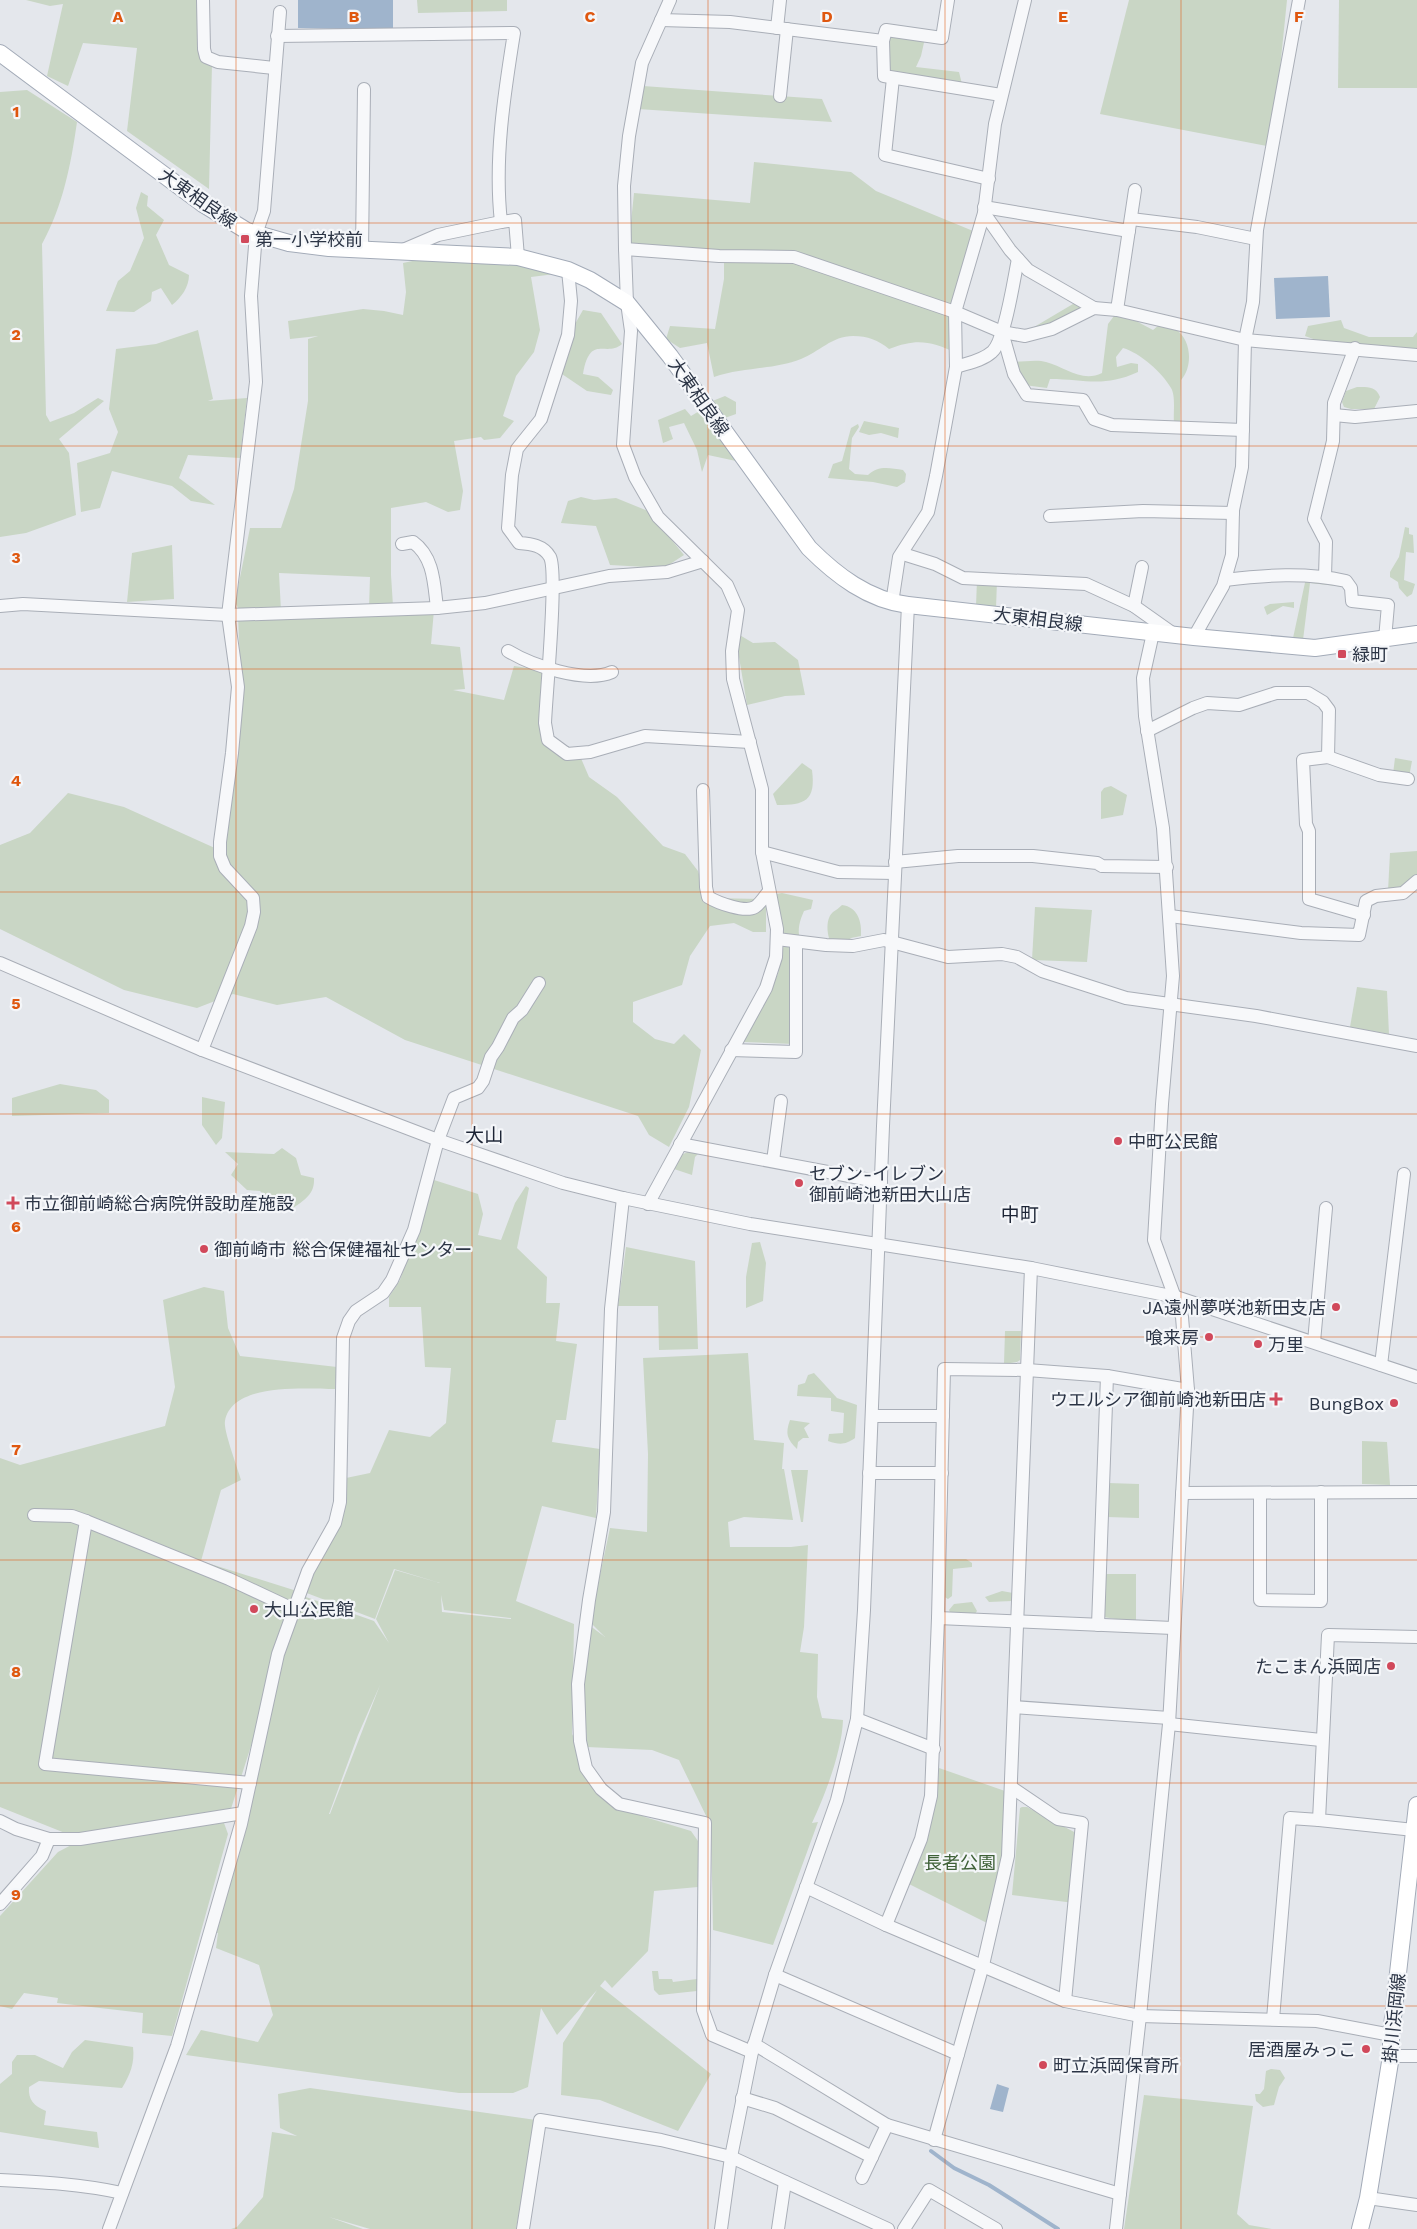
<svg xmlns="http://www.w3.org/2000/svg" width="1417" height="2229" font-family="'Work Sans','Noto Sans JP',sans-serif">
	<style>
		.green { fill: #c9d6c5; fill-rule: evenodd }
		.water { fill: #9fb4cc }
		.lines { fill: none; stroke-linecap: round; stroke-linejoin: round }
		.stream { stroke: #9fb4cc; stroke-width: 4 }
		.minor-casing { stroke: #a9aeb7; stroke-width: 14 }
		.major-casing { stroke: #a3abb8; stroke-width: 18 }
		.minor { stroke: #f7f8fa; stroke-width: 12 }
		.major { stroke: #fff; stroke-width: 16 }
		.grid { fill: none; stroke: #df570f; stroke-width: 1; stroke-opacity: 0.55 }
		.poi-dot { fill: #d1495b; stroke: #f4f6f9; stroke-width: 2 }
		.labels { text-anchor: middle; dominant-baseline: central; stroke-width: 4.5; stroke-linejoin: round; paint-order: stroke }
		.street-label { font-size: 18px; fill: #2b3445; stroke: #f4f6f9 }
		.poi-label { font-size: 18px; fill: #2b3445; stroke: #f4f6f9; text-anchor: start }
		.park-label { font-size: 18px; fill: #3f6138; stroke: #f4f6f9 }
		.neighbourhood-label { font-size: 19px; fill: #1d2536; stroke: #f4f6f9 }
		.grid-label { font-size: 16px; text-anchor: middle; font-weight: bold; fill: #df570f; stroke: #f4f6f9; stroke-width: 4.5; stroke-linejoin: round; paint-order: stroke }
	</style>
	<rect width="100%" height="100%" fill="#e4e7ec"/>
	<g class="green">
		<path d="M26 0H202L212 64 209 189 127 131 137 48 83 43 68 86 47 76 63 4 50 6Z"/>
		<path d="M417 0H507V11L418 13Z"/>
		<path d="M1129 0H1287L1272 147 1100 114Z"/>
		<path d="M1339 0H1417V88H1338Z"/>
		<path d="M891 33 925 38 921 56 916 67 959 72 962 84 892 75 887 62Z"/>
		<path d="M643 86 822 99 832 122 638 109Z"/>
		<path d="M27 90 77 122C71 164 63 206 42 244L46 415 50 422 74 413 98 398 104 401 59 439 69 453 76 515 26 533 0 537V92Z"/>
		<path d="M754 162 851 172 876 191 978 233 952 311 957 353C930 341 917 338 889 349 878 340 868 336 853 336 832 336 819 352 801 359 773 370 742 367 714 377L707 343 680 348 666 339 670 326 715 329 724 279V256L628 252 634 193 750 203Z"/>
		<path d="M141 192 148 196 147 206 164 220 156 235 169 265 189 275C189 287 181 298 172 305L161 288 152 292 151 301 134 312 106 311 118 281 130 271 144 238 136 208Z"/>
		<path d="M431 257 514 263 555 274 531 277 540 330 534 352 516 376 503 416 514 421 500 438 484 440 481 437 454 441 463 491 460 510 448 512 426 502 391 508V575L393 606 369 608 370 577 279 573 281 611 239 610 235 602 250 528H281L294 489 308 401V339L318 336 290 339 288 321 363 309 384 311 403 315 406 292 403 263Z"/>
		<path d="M1078 301 1090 308 1024 333Z"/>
		<path d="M583 310 601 313 622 344C606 358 590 333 583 374L598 377 613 390 611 395 587 391 559 372 575 324Z"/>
		<path d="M1114 316 1136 321 1153 330 1159 325C1164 326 1171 326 1175 329 1192 339 1193 367 1181 380L1180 423H1174C1173 414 1176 396 1171 388 1162 372 1140 353 1123 348L1116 357 1117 367 1131 363 1138 364V372C1103 388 1085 379 1050 379L1047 388 1024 385 1011 362C1022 362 1037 359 1046 362 1065 367 1082 383 1102 373L1108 324Z"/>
		<path d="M1341 320 1344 328 1369 337H1413L1417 332V353L1316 340 1305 336 1308 326Z"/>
		<path d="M198 330 213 399 208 401 247 398 240 458 188 455 179 478 215 505 191 501 172 486 112 471 100 508 81 512 77 463 110 453 118 432 109 409 116 349 156 344Z"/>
		<path d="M1357 387C1367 387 1376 386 1380 397L1374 409H1351L1344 407 1342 402 1346 391Z"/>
		<path d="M725 396 736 402V414L722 419 710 402Z"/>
		<path d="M685 409 691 416 701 410 736 461 708 455 702 472 697 450 684 423 669 427 673 439 663 443 658 420Z"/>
		<path d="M864 421 899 428 898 438 881 433 869 435 859 432Z"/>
		<path d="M858 424 859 427 852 438 849 469 855 474 868 475C878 465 890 468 903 470L906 474 905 482 897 487 873 482 828 478 833 464 842 461 851 428Z"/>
		<path d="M581 497 594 500 616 498 648 511 684 555 664 568 610 565 596 526 561 523 568 501Z"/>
		<path d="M1405 527 1409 528V534L1413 535 1414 553 1406 552 1404 580 1415 584 1412 594 1407 597 1399 588 1398 582 1390 577V572L1399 557Z"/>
		<path d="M172 545 174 599 127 602 132 553Z"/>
		<path d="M1306 578 1345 587 1310 583 1303 640 1293 638Z"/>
		<path d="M977 580 997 581 996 608 976 606Z"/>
		<path d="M1294 602V608L1283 606 1267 615 1264 607 1270 604Z"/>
		<path d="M434 610 431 644 460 647 465 689 453 690 504 700 514 666 548 671 540 733 567 754 580 756 589 777 617 797 663 846 685 854 698 871 706 898 766 899V932H753L734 923 710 926 690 956 682 985 633 1002V1022L655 1039 674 1044 684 1034 701 1050 689 1107 669 1147 649 1135 638 1116 405 1040 326 997 277 1005 233 994 197 1008 124 990 0 929V845L30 833 68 793 124 807 217 849 237 753 242 712 238 616Z"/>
		<path d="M738 634 753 643 775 642 798 660 805 695 785 696 747 705 739 657Z"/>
		<path d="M1395 758 1412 761 1409 777 1393 774Z"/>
		<path d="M802 763 812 770C816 801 805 805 777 805L773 794Z"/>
		<path d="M1111 786 1127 795 1123 815 1101 819V792L1104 788Z"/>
		<path d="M1417 851V877L1404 888 1388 891 1390 853Z"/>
		<path d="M782 893 813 900 811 909 804 911C800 920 797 929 800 939L782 936 776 894Z"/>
		<path d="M842 905C858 907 862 922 861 936L851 938 845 944 831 943C827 935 825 919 833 912 836 910 839 908 842 905Z"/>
		<path d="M1035 907 1092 910 1087 962 1032 960Z"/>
		<path d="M784 944 793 945V1044L743 1042 778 974Z"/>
		<path d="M1357 987 1387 991 1389 1034 1350 1027Z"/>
		<path d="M60 1084 96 1090 109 1100V1113L12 1116V1098Z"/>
		<path d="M202 1097 225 1102 222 1138 216 1145 202 1125Z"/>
		<path d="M282 1148 296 1158 301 1175 314 1178C315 1196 302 1201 289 1211L276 1207 260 1191 247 1190 231 1175 238 1164 225 1152 274 1154Z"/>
		<path d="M688 1152 699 1153 695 1157 692 1175 674 1169 683 1154Z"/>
		<path d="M434 1180 478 1194 483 1214 478 1235 501 1240 515 1203 526 1186 529 1188 517 1248 547 1277 546 1303H560L556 1341 577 1344 566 1420H556L552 1442 600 1449 596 1518 542 1506 516 1601 574 1624 572 1734 605 1798 645 1817 691 1831 698 1841V1887L654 1891 648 1951 612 1988 605 1980 600 1986 711 2074 678 2131 600 2100 561 2095 563 2043 597 1990 557 2035 541 2008 528 2087 513 2093H459L186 2055 201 2030 258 2042 273 2015 259 1965 216 1948 218 1933 212 1932 283 1647 303 1596 374 1621 389 1643 376 1619 395 1570 440 1583 394 1569 375 1619 304 1592 346 1478 370 1473 389 1430 430 1437 446 1423 451 1368 425 1367 421 1307H389V1297L400 1280ZM441 1595 444 1610 511 1618V1619L442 1612ZM380 1685 330 1814H329L358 1735Z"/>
		<path d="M760 1242 766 1263 763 1301 746 1308V1277L752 1243Z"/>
		<path d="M626 1247 695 1261 698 1349 659 1350 658 1306H618Z"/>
		<path d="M204 1287 224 1291 228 1328 240 1356 337 1367 335 1389C305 1389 232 1382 225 1421 223 1430 238 1469 241 1480L221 1490 201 1561 300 1592 229 1815 80 1839 0 1807V1458L20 1465 165 1426 175 1387 163 1300Z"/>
		<path d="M1005 1331H1021L1020 1360 1017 1362 1004 1364Z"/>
		<path d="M748 1353 754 1440 784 1443 782 1469H784L793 1520 744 1517 728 1522 730 1547H791L808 1545 804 1627 800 1652 818 1654 817 1697 822 1718 843 1720C842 1751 825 1795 812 1823L818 1822 773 1945 713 1930 711 1826 679 1760 652 1750 587 1747 584 1690 589 1625 605 1637 590 1622 610 1528 647 1532 648 1454 643 1358Z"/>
		<path d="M814 1373 837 1398 857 1405 855 1438C845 1445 840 1445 828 1441L829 1434 843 1433 844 1413 831 1411V1398L797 1396 798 1385 805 1383 808 1375Z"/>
		<path d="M790 1420 810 1423 804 1428 809 1438H803L798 1442 797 1449C787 1439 785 1434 790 1420Z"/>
		<path d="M1362 1441 1387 1442 1390 1485 1362 1484Z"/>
		<path d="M791 1470H808L803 1522H801Z"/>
		<path d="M1108 1483 1139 1484V1518L1107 1517Z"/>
		<path d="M945 1559H966L972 1563V1567L953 1569 952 1596 948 1599 943 1596Z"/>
		<path d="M1107 1574H1136V1622L1103 1617 1104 1576Z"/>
		<path d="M1002 1591 1013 1593 1012 1601 989 1602 985 1597Z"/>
		<path d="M972 1602 977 1611 975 1614H951L949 1610 954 1604Z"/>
		<path d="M939 1768 1005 1791 1002 1855 987 1923 909 1884 937 1795Z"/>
		<path d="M1022 1807H1027L1076 1833 1074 1903 1012 1895 1020 1808Z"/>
		<path d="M224 1823 228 1834 172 2036 142 2033 143 2013 57 2003 58 1998 24 1993 12 2009 0 2006V1916L58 1852 77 1842Z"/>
		<path d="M652 1971H658L659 1979H672L673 1982 697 1979V1991L659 1995 654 1990Z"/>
		<path d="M85 2040 133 2047C135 2063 130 2075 122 2088L39 2081 29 2087C28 2100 34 2106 46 2111L44 2125 97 2132 99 2148 0 2132V2084L12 2074V2062L17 2055H35L63 2068 72 2052Z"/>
		<path d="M1271 2069 1280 2070 1285 2078 1279 2087 1274 2105 1263 2107 1256 2101 1255 2094H1260L1264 2089 1266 2071Z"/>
		<path d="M310 2088 536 2120 516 2229H370L329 2217 363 2229H231L237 2227 263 2197 272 2132 297 2136 280 2128 278 2094Z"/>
		<path d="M1144 2095 1253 2106 1237 2214 1249 2225 1272 2229H1124Z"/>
	</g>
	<g class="water">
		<path d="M298 0H393V30L298 28Z"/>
		<path d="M1328 276 1330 317 1276 319 1274 278Z"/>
		<path d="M997 2084 1009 2088 1003 2112 990 2109Z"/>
	</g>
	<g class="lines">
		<path class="stream" d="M931 2151 954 2168 989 2185 1058 2229"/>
		<g class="minor-casing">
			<g id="minor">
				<path d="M203 0 204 49 206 57 218 62 274 68"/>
				<path d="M661 20 730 22 883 41 884 76 1001 95"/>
				<path d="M777 28 780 0"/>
				<path d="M277 36 514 33C504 95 494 160 501 222L515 220 518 257"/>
				<path d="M883 41 886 30 942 38 948 0"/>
				<path d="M893 78 885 155 989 179"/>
				<path d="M780 96 787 29"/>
				<path d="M984 207 1129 231"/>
				<path d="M984 213 1010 250 1028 270 1094 308"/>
				<path d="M1131 219 1197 227 1256 239"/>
				<path d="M625 249 719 256 794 257 955 312 1002 332 1025 336 1052 329 1094 308 1117 310 1245 340 1417 355"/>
				<path d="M403 250 438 235 501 222"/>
				<path d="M362 251 364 89"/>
				<path d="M568 270 571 301 568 335 541 419 517 449 512 475 508 528 519 543C531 544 543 545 550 557 558 573 546 696 545 723L548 740 567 754 590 752 645 736 750 742"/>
				<path d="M1117 310 1135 190"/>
				<path d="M1002 332 1014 374 1027 395 1083 400 1094 419 1112 425 1243 430"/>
				<path d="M956 367C968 363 982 361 992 352 1005 341 1014 278 1018 259"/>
				<path d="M1334 415 1355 417 1417 411"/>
				<path d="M1050 516 1143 511 1233 513"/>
				<path d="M402 544 413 542C434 557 434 584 437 608"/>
				<path d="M903 554 935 564 963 578 1086 584 1134 606 1175 635"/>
				<path d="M1325 576 1326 542 1314 519 1333 441 1334 403 1355 348"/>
				<path d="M1225 580C1265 575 1306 572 1346 581L1351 588 1352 601 1388 605 1385 639"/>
				<path d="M892 603 899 557 928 512 936 476 956 367 955 312 984 213 995 124 1025 0"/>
				<path d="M0 606 23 604 228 615 437 608 485 603 609 576 667 572 703 561"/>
				<path d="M1134 606 1142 567"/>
				<path d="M1194 637 1223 586 1232 555 1233 510 1242 467 1245 340 1253 302 1257 230 1299 0"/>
				<path d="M508 651C531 665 585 684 612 672"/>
				<path d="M1147 731 1193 708 1207 703 1239 705 1276 693H1308L1323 702 1329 710 1328 757 1379 775 1408 779"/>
				<path d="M1328 757 1303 760 1306 824 1309 831V899L1364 915"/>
				<path d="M703 790 706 887 708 897C718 903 745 913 755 907 760 904 765 896 769 891"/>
				<path d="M762 852 838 872 895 873"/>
				<path d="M895 862 958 856H1033L1097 863 1102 866 1167 867"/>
				<path d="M1170 916 1301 933 1359 935 1366 901 1376 896 1403 893 1417 881"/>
				<path d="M777 939 826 945 853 946 884 940 948 957 1002 954 1017 957 1042 971 1126 998 1256 1016 1417 1046"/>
				<path d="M0 963 202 1050 438 1140 563 1183 623 1198 750 1224 1031 1268 1176 1297 1417 1377"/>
				<path d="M202 1050 251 926 254 912 253 898 225 868 220 856V842L232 753 238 687 228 615 256 382 251 296 256 234 264 211 280 12"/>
				<path d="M731 1050 796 1052V942"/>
				<path d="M680 1144 881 1182"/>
				<path d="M773 1161 781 1101"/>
				<path d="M623 1198 611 1309 604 1512 589 1600 578 1684 580 1741 586 1768 601 1789 619 1804 705 1823 703 2010 712 2035 752 2052"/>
				<path d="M648 1204 766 988 776 957 777 929 762 852V789L733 679 732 651 738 610 727 585 658 517 635 477 623 445 631 331 627 303 625 249 624 186 629 136 642 63 670 0"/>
				<path d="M1314 1342 1326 1208"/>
				<path d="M1381 1365 1404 1174"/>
				<path d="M872 1416H943"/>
				<path d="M869 1473H942"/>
				<path d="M1182 1493 1417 1492"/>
				<path d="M1260 1493V1600L1321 1601V1492"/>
				<path d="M34 1515 72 1516 86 1521 229 1579 293 1609"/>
				<path d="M86 1521 45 1764 250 1783"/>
				<path d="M938 1618 1173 1628"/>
				<path d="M1098 1625 1107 1376"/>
				<path d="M1014 1707 1169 1718"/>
				<path d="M857 1719 934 1749"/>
				<path d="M1169 1724 1321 1740"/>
				<path d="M1011 1787 1058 1819 1082 1823 1065 2001"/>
				<path d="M0 1821 16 1829 49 1839H80L243 1813"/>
				<path d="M1414 1830 1319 1820 1328 1635 1417 1637"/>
				<path d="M806 1887 886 1925 1065 2001 1140 2016 1317 2021 1391 2035"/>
				<path d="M0 1904 42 1856 49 1839"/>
				<path d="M886 1925 921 1839 931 1796 938 1618 944 1369 1027 1370 1107 1376 1188 1390"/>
				<path d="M775 1975 958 2054"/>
				<path d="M1273 2019 1290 1818 1319 1820"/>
				<path d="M754 2044 887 2125 1120 2194"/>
				<path d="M1391 2056H1417"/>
				<path d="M742 2098 775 2108 872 2157"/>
				<path d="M934 2140 983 1965 1008 1856 1031 1268"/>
				<path d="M862 2178 887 2125"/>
				<path d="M0 2180C41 2182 81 2184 122 2193"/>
				<path d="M1368 2198 1417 2205"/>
				<path d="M109 2229 177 2046 193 1991 241 1824 278 1654 308 1571 335 1523 340 1502 343 1338 349 1321 356 1311 383 1293 392 1280 414 1230 438 1140 454 1098 478 1088 483 1081 491 1057 498 1047 513 1018 522 1010 539 983"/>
				<path d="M523 2229 540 2120 661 2140 731 2157 888 2229"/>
				<path d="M721 2229 731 2157 752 2052 775 1975 837 1800 857 1719 864 1610 883 1126 908 605"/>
				<path d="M778 2229 785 2182"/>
				<path d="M904 2229 929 2190 996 2229"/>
				<path d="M1116 2229 1140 2016 1169 1724 1188 1390 1182 1317 1154 1240 1162 1104 1173 976 1163 828 1145 716 1143 678 1153 633"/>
			</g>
		</g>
		<g class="major-casing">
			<g id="major">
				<path d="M0 53 203 204 247 231 289 243 329 248 518 257 568 270 590 280 627 303 670 356 809 548C836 575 868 600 908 605L1194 637 1315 648 1417 634"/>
				<path d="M1360 2229 1368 2198 1391 2056V2035L1417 1805"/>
			</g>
		</g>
		<use href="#minor" class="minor"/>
		<use href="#major" class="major"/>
	</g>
	<path class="grid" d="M236 0V2229M472 0V2229M708 0V2229M945 0V2229M1181 0V2229M0 223H1417M0 446H1417M0 669H1417M0 892H1417M0 1114H1417M0 1337H1417M0 1560H1417M0 1783H1417M0 2006H1417"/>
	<g class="poi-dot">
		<rect x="240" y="234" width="10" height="10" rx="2.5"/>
		<rect x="1337" y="649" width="10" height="10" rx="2.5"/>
		<circle cx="1118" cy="1141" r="5"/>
		<circle cx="799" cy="1183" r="5"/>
		<path d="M10.5 1195.5h5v5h5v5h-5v5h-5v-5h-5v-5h5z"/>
		<circle cx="204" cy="1249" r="5"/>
		<circle cx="1336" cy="1307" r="5"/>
		<circle cx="1209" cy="1337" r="5"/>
		<circle cx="1258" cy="1344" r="5"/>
		<path d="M1273.5 1391.5h5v5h5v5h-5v5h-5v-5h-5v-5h5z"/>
		<circle cx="1394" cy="1403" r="5"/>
		<circle cx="254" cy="1609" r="5"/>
		<circle cx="1391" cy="1666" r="5"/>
		<circle cx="1366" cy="2049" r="5"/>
		<circle cx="1043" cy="2065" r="5"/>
	</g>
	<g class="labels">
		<g class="street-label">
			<text transform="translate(198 198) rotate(35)">大東相良線</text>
			<text transform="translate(699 397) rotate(55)">大東相良線</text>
			<text transform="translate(1038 619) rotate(7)">大東相良線</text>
			<text transform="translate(1394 2018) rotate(-84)">掛川浜岡線</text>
		</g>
		<g class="poi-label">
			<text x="255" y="239">第一小学校前</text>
			<text x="1352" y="654">緑町</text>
			<text x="1128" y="1141">中町公民館</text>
			<text x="809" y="1173">セブン‐イレブン<tspan x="809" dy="21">御前崎池新田大山店</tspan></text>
			<text x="24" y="1203">市立御前崎総合病院併設助産施設</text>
			<text x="214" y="1249">御前崎市 総合保健福祉センター</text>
			<text x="1326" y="1307" text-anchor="end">JA遠州夢咲池新田支店</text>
			<text x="1199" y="1337" text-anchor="end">喰来房</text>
			<text x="1268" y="1344">万里</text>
			<text x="1266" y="1399" text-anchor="end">ウエルシア御前崎池新田店</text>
			<text x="1384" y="1403" text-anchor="end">BungBox</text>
			<text x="264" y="1609">大山公民館</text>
			<text x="1381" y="1666" text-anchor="end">たこまん浜岡店</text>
			<text x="1356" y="2049" text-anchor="end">居酒屋みっこ</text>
			<text x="1053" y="2065">町立浜岡保育所</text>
		</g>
		<g class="park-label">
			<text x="960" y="1862">長者公園</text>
		</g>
		<g class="neighbourhood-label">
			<text x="484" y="1135">大山</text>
			<text x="1020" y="1214">中町</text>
		</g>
	</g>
	<g class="grid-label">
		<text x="118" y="22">A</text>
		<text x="354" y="22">B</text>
		<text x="590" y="22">C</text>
		<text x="827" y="22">D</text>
		<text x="1063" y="22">E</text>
		<text x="1299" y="22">F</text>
		<text x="16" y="117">1</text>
		<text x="16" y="340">2</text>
		<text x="16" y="563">3</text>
		<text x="16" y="786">4</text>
		<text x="16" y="1009">5</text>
		<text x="16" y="1232">6</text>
		<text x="16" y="1455">7</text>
		<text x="16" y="1677">8</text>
		<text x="16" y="1900">9</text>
	</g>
</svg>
